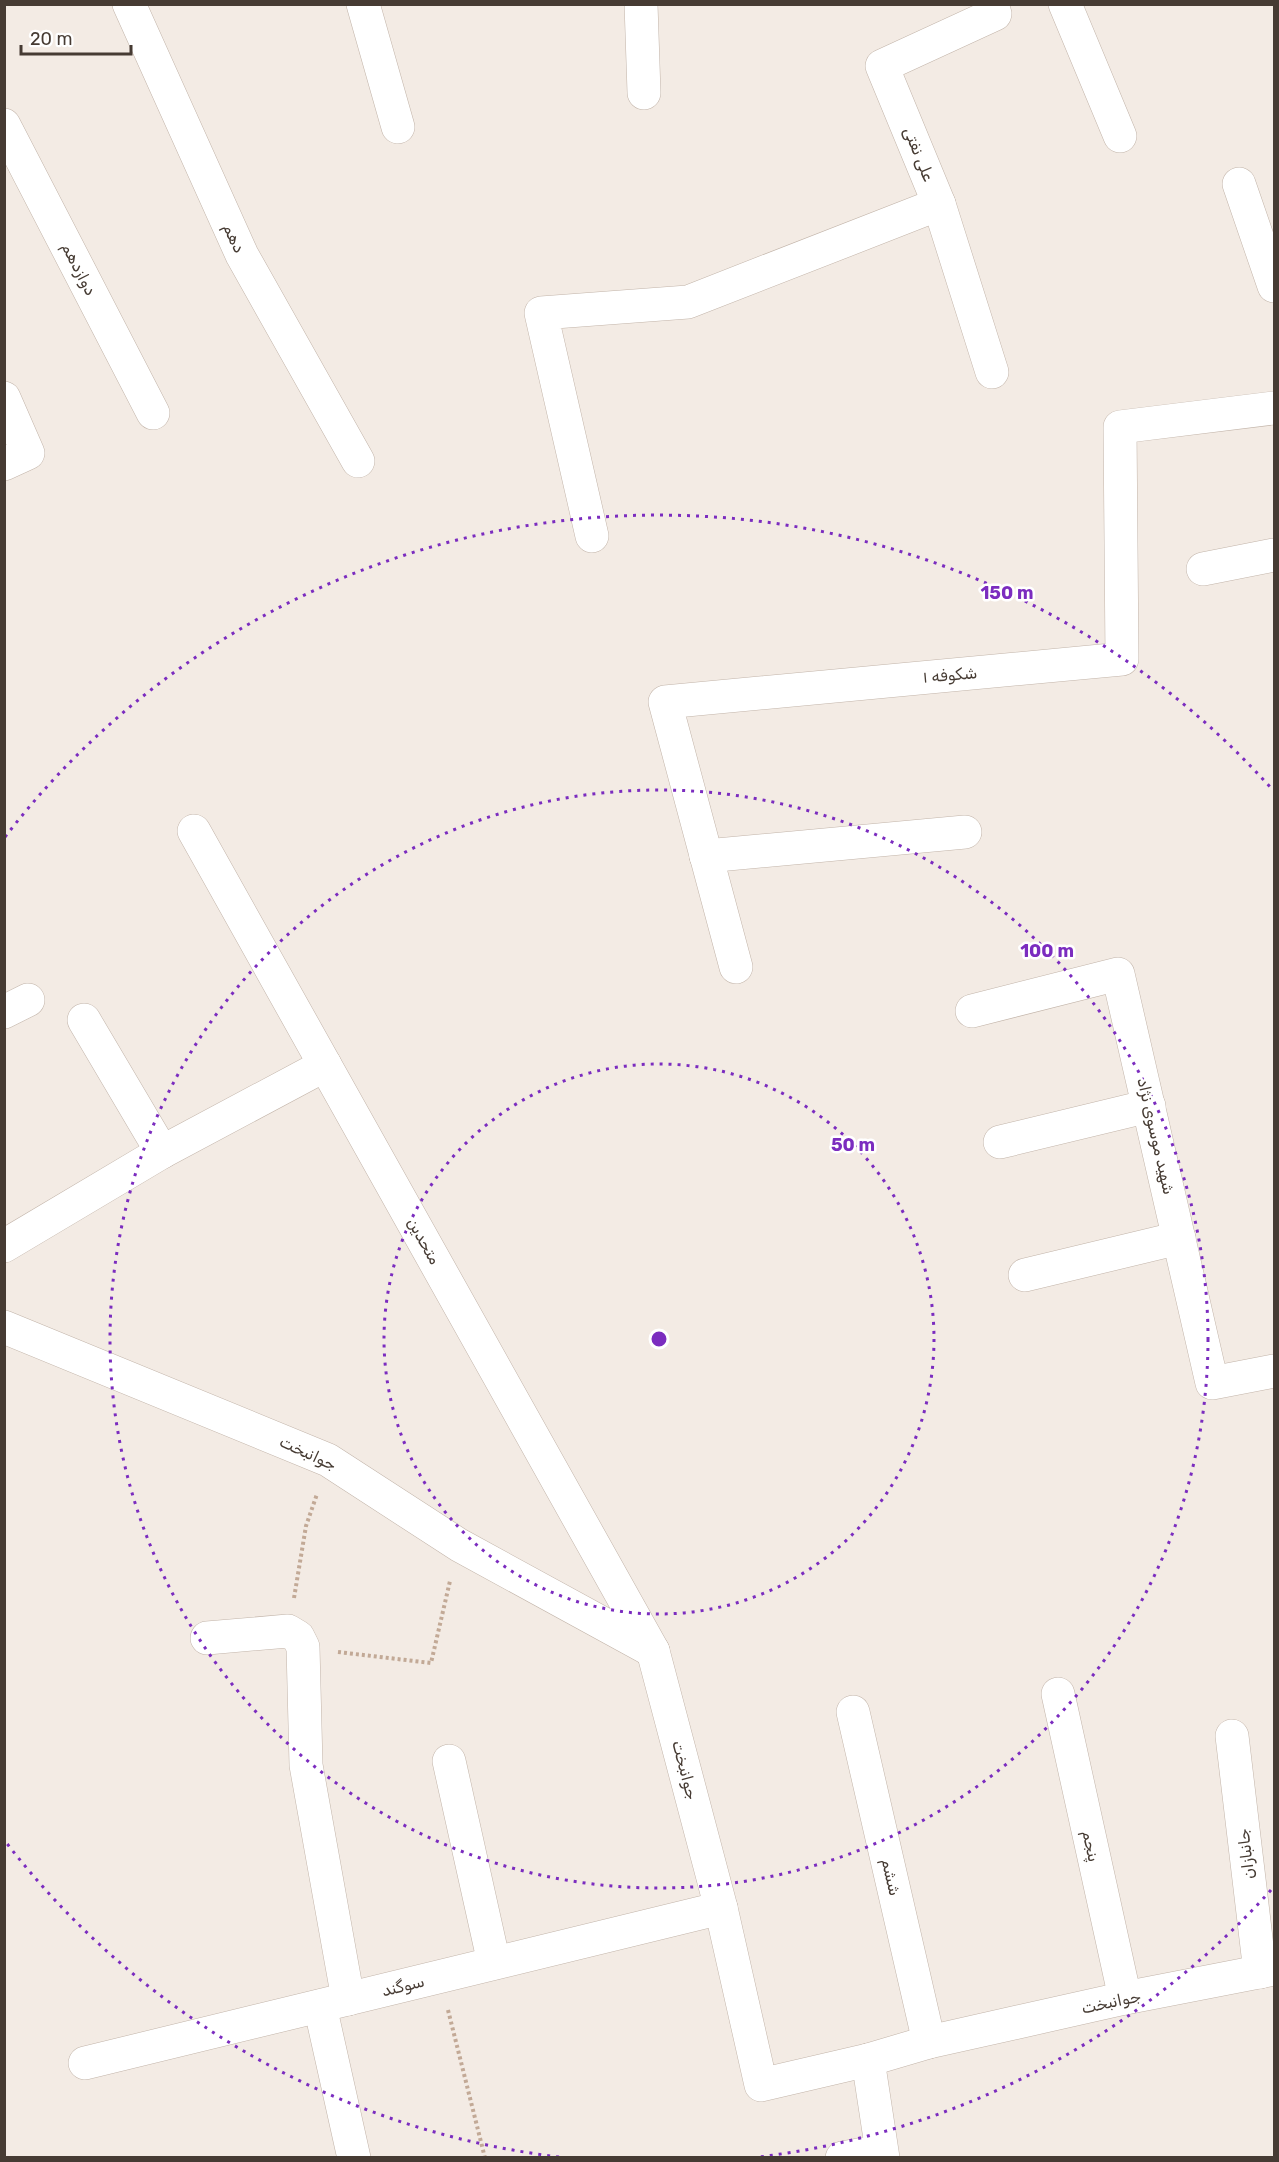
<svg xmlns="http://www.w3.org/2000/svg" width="1279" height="2162" font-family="Rubik,'Noto Sans Arabic',sans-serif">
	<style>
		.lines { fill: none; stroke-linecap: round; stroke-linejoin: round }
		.street-casing { stroke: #c2b4a9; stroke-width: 34 }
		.path { stroke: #c2a996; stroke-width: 4; stroke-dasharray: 3 3; stroke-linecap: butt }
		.street { stroke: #fff; stroke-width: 33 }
		.ring { fill: none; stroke: #7b2cbf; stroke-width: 3; stroke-dasharray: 3 6 }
		.labels { text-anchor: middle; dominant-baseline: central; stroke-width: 5; stroke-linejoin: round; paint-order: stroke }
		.street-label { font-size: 16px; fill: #463b33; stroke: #fff }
		.centre { fill: #7b2cbf; stroke: #fff; stroke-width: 3 }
		.ring-label { font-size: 18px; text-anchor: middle; font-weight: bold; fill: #7b2cbf; stroke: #fff; stroke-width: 5; stroke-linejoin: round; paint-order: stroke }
	</style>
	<rect width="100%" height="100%" fill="#f3ebe4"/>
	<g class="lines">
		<g class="street-casing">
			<g id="street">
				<path d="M129 4 242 255 358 461"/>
				<path d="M363 4 398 127"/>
				<path d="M641 4 644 93"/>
				<path d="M992 4 995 14 882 66 939 204 992 372"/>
				<path d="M1065 4 1120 136"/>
				<path d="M4 125 153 413"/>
				<path d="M1239 184 1274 286"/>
				<path d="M4 398 28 453 4 464"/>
				<path d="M592 536 541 313 688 302 939 204"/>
				<path d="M1203 569 1274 555"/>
				<path d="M194 831 653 1651 721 1908 761 2085 868 2060 929 2042 1125 1998 1274 1969"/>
				<path d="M706 856 965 832"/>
				<path d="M736 967 665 702 1122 659 1120 427 1274 408"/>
				<path d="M972 1011 1118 974 1212 1383 1274 1371"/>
				<path d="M4 1012 28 1000"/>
				<path d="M84 1020 162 1152"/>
				<path d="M1000 1142 1149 1106"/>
				<path d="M4 1246 162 1152 325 1065"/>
				<path d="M1025 1275 1179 1238"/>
				<path d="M4 1327 328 1460 459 1545 653 1651"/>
				<path d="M207 1638 288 1631 298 1637 303 1647 306 1765 348 1999"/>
				<path d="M1058 1694 1125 1998"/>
				<path d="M853 1712 929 2042"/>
				<path d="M1232 1736 1260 1972"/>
				<path d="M449 1761 494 1963"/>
				<path d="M320 2006 354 2158"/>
				<path d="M868 2060 883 2158"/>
				<path d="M85 2063 721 1908"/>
				<path d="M842 2158 881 2151"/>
			</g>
		</g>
		<g class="path">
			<path d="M294 1598 306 1526 317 1494"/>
			<path d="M338 1652 431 1663 450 1581"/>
			<path d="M448 2010 485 2158"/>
		</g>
		<use href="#street" class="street"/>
	</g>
	<g class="ring">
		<circle cx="659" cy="1339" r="275"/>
		<circle cx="659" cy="1339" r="549"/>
		<path d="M1271 1890A824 824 0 0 1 759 2157M559 2157A824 824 0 0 1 5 1841M5 837A824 824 0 0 1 1271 788"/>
	</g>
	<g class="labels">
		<g class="street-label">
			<text transform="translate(919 154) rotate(68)">علی نفتی</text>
			<text transform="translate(234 238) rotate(65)">دهم</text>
			<text transform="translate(79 269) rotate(63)">دوازدهم</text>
			<text transform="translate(950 675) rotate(-5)">شکوفه ۱</text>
			<text transform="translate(1156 1136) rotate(77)">شهید موسوی نژاد</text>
			<text transform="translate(424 1241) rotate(61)">متحدین</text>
			<text transform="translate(308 1453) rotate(25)">جوانبخت</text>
			<text transform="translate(685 1770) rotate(75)">جوانبخت</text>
			<text transform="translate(1091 1846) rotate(78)">پنجم</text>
			<text transform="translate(1246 1854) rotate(-97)">جانبازان</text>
			<text transform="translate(891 1877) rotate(77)">ششم</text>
			<text transform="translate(403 1986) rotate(-14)">سوگند</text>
			<text transform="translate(1111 2002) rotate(-12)">جوانبخت</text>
		</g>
	</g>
	<circle cx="659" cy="1339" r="9" class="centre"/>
	<g class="ring-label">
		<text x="1007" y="599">150 m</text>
		<text x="1047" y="957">100 m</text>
		<text x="853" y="1151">50 m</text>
	</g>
	<rect width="1279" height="2162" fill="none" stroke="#463b33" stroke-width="12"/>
	<path d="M21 45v9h110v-9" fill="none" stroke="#463b33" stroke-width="3"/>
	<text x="30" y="45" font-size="18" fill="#463b33" stroke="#ffffff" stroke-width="4.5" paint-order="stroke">20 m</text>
</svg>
